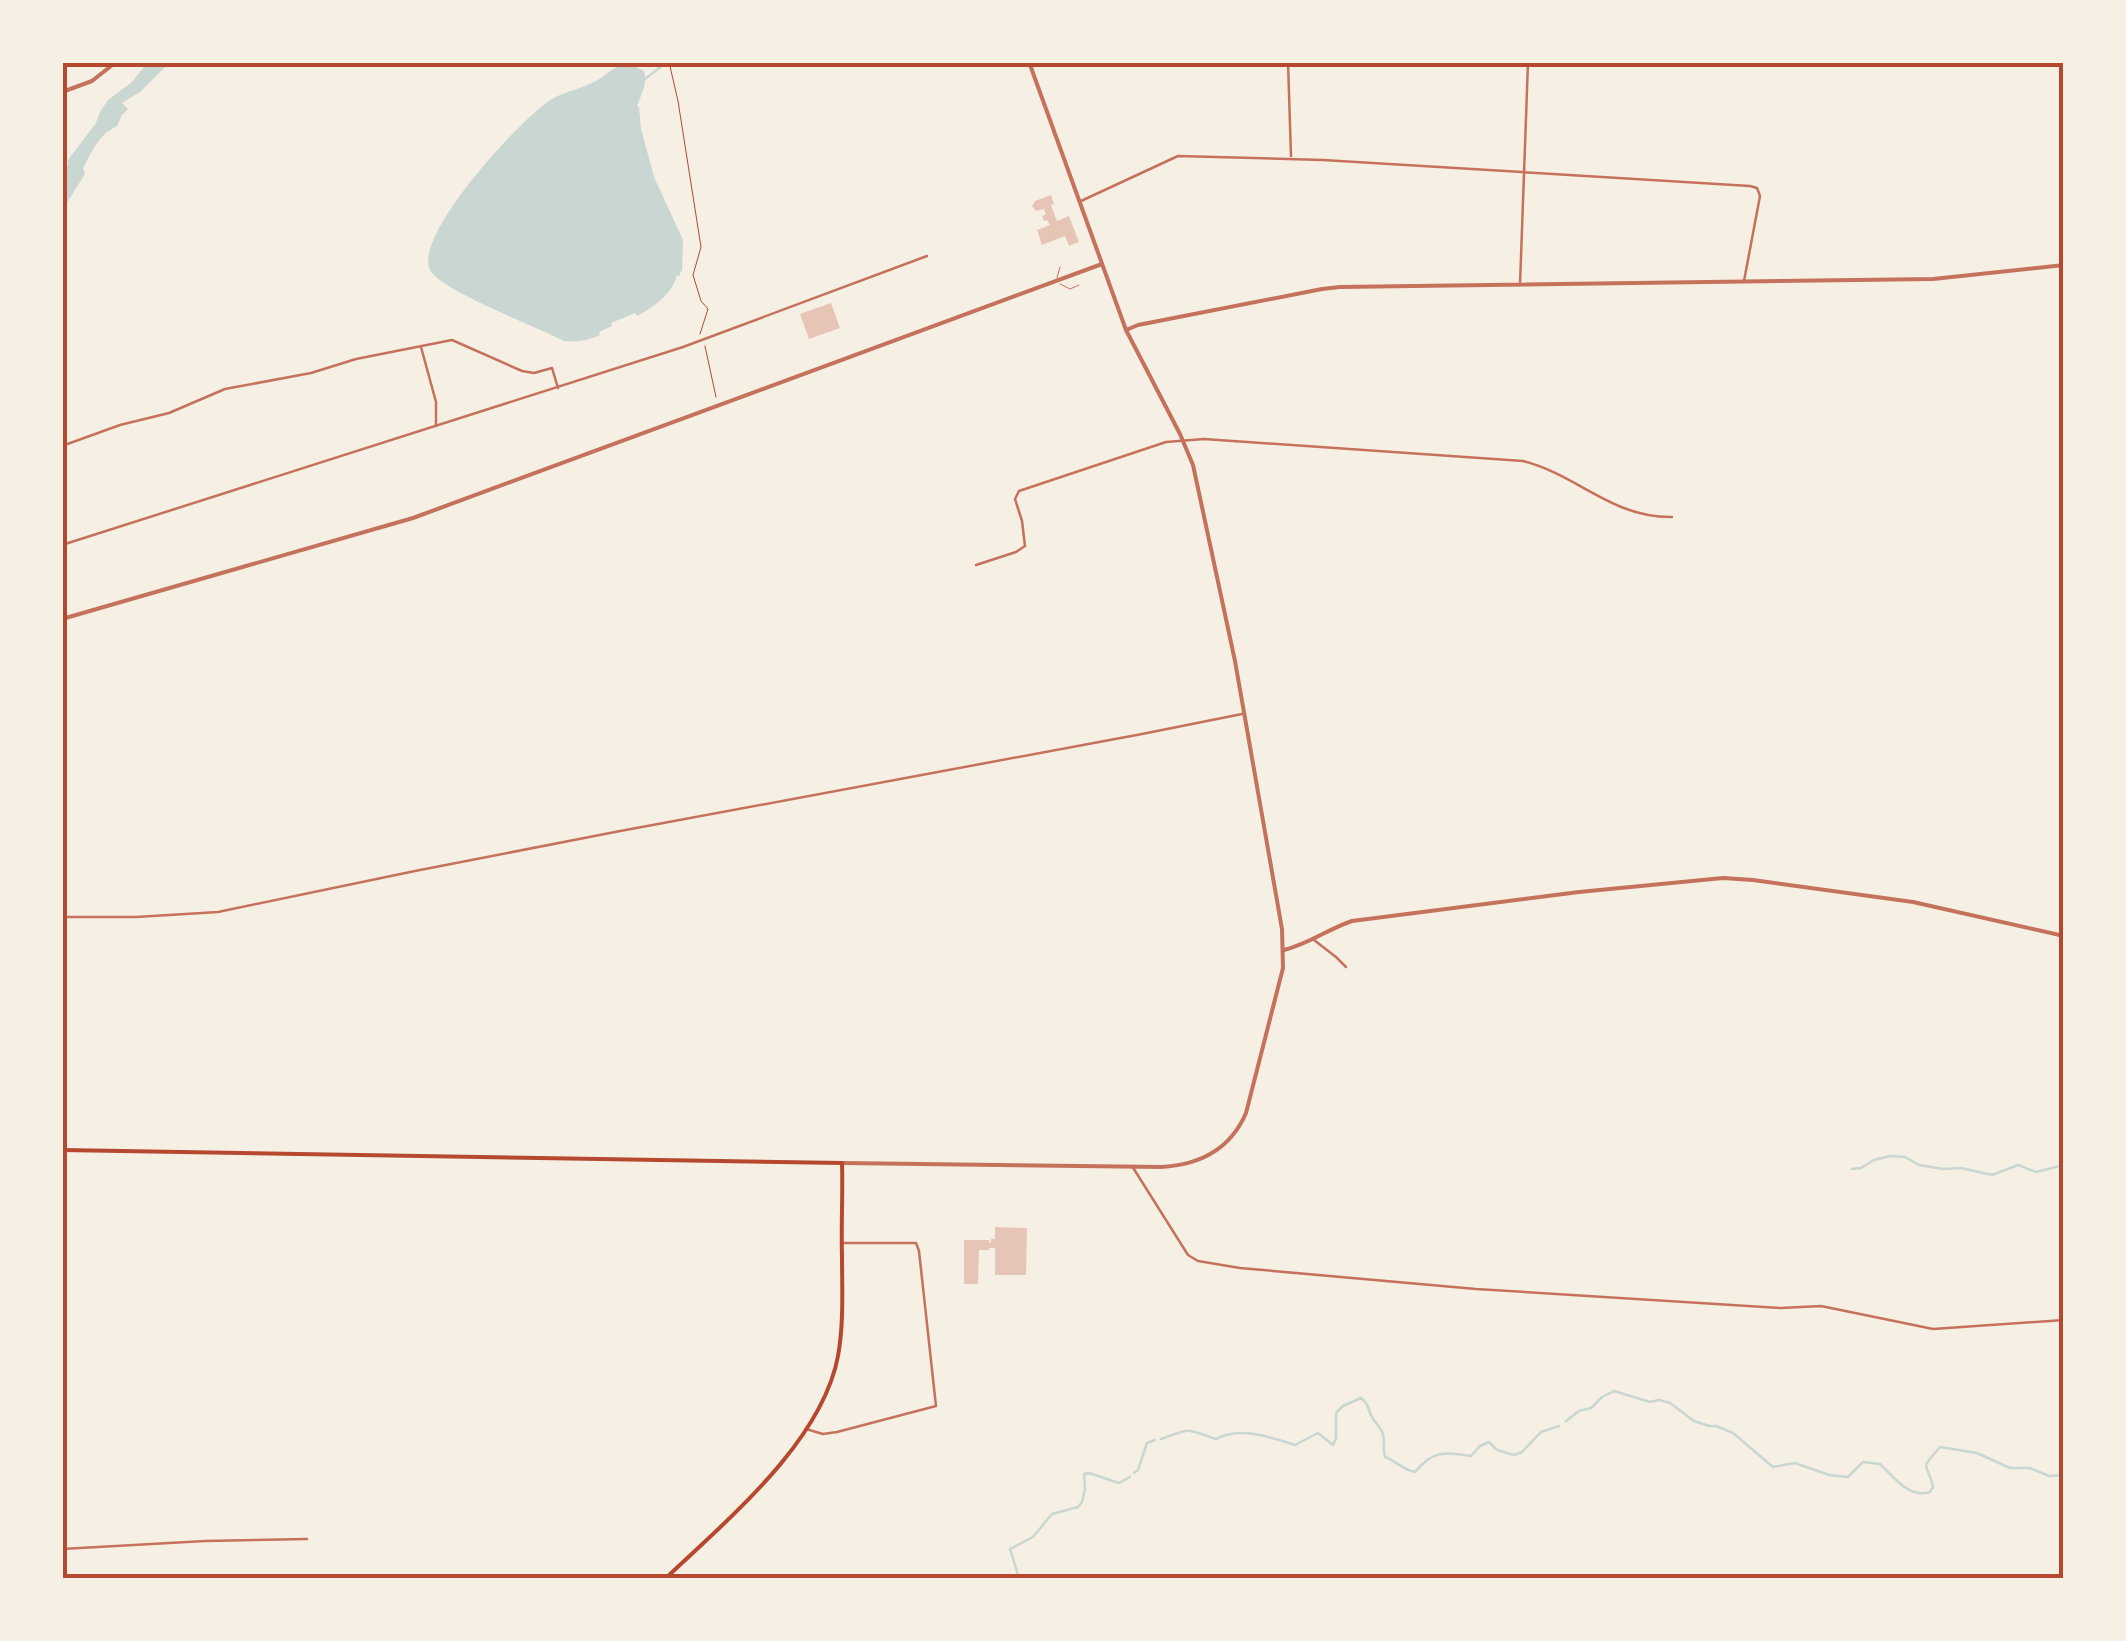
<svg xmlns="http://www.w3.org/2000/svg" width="2126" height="1641" font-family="Mulish,sans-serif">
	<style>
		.water { fill: #c9d6d2 }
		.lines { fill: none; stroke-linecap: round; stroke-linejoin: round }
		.stream { stroke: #c9d6d2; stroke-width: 2.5 }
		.building { fill: #e6c5b7 }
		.path { stroke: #b5482f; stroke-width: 1 }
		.service { stroke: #c5725c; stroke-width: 1 }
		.pedestrian { stroke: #c5725c; stroke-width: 2.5 }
		.minor { stroke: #c5725c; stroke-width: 2.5 }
		.tertiary { stroke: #c5725c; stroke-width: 4 }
		.secondary { stroke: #b5482f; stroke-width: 4 }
		.neatline { fill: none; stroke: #b5482f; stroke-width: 4 }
	</style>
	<rect width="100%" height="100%" fill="#f6efe4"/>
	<g class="water">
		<path d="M148 62 169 63 140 92 122 103 128 109 122 115 117 126C113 129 107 131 104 135 97 141 86 161 83 169L85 174 63 209V173L68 165V160L96 123 100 112 108 100 132 82Z"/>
		<path d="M632 65 644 71C648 83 641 95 637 106L639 107 641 129 654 177 683 240 682 272 680 271V276L677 275C673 293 654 307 637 316L635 313 611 323 612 326 599 332 600 335C587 341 578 342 564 341 538 327 441 291 430 270 413 235 520 120 549 101 564 91 582 89 598 80 604 76 610 70 617 67 622 65 625 65 632 65Z"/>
	</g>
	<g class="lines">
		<g class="stream">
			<path d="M645 79 667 62"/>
			<path d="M1852 1169 1861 1168 1874 1160 1890 1156 1905 1157 1919 1165 1943 1169 1961 1168 1992 1175 2018 1165 2036 1172 2064 1165"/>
			<path d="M1566 1421 1579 1411 1591 1408 1602 1397 1614 1391 1650 1402 1659 1400 1670 1403 1694 1421 1709 1426H1716L1733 1433 1773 1467 1795 1463 1829 1475 1848 1477 1863 1462 1880 1464C1894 1477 1909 1499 1930 1492L1933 1487C1927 1459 1918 1473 1940 1447L1977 1453 2010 1468H2030L2049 1476 2064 1475"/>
			<path d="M1161 1439C1192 1428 1184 1428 1216 1439 1240 1426 1270 1437 1295 1445L1318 1433 1333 1445 1336 1439V1413L1343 1406 1361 1398C1370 1405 1367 1409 1373 1419 1378 1426 1384 1430 1384 1441 1384 1446 1383 1452 1385 1457 1396 1461 1403 1470 1415 1472 1432 1451 1445 1451 1471 1456L1480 1446 1489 1442 1497 1450 1514 1455 1522 1452 1541 1432 1559 1426"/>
			<path d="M1134 1473 1138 1470 1147 1443 1155 1440"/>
			<path d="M1019 1578 1010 1549 1033 1537 1052 1514 1078 1507 1082 1502 1085 1489 1084 1474 1089 1473 1119 1483 1130 1477"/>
		</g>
	</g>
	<g class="building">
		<path d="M1051 195 1054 204 1051 205 1057 221 1069 216 1079 242 1069 246 1065 236 1042 245 1037 230 1050 225 1047 220 1044 221 1042 216 1046 214 1044 209 1036 211 1032 206 1035 201Z"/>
		<path d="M831 303 840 328 809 339 800 314Z"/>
		<path d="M995 1227 1027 1228 1026 1275H995V1248H989V1250H979L978 1284H964V1240H989V1243H991V1239H995Z"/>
	</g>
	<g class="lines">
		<g class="path">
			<path d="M669 62 678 101 701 247 693 275 701 301 708 309 700 334"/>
			<path d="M705 346 716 397"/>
		</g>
		<g class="service">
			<path d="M1057 278 1060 267"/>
			<path d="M1060 284 1070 289 1079 285"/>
		</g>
		<g class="pedestrian">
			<path d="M421 347 436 402V426"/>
			<path d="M62 446 120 425 169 413 225 389 311 373 356 359 452 340 522 371 534 373 552 368 558 388"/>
			<path d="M62 545 683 347 927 256"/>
		</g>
		<g class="minor">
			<path d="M1288 62 1291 156"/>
			<path d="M1081 201 1178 156 1323 160 1750 186 1757 188 1760 196 1744 281"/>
			<path d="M1520 285 1528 62"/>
			<path d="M976 565 1016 552 1025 546 1022 521 1015 499 1019 491 1166 442 1204 439 1523 461C1578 475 1612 518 1672 517"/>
			<path d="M62 917H136L218 912 415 871 615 832 1142 734 1242 714"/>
			<path d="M1314 940 1336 957 1346 967"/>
			<path d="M1132 1166 1188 1255 1198 1261 1240 1268 1476 1289 1781 1308 1821 1306 1933 1329 2064 1320"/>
			<path d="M806 1429 823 1434 837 1432 936 1406 919 1251 916 1243H843"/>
			<path d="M62 1549 205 1541 307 1539"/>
		</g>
		<g class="tertiary">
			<path d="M62 92 92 81 116 62"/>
			<path d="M1126 330 1138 325 1322 289 1340 287 1933 279 2064 265"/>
			<path d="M62 619 413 518 1102 264"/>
			<path d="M1284 950C1309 944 1328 929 1352 921L1579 892 1723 878 1753 880 1913 902 2064 936"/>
			<path d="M842 1163 1161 1167C1199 1165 1230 1150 1246 1113L1283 968 1282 929 1235 661 1193 465 1180 434 1126 330 1029 62"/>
		</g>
		<path class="secondary" d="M62 1150 842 1163C843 1194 841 1225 842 1255 842 1288 844 1323 838 1356 822 1442 727 1520 666 1578"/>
	</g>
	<rect width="2126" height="1641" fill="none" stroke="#f6efe4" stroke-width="130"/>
	<rect x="65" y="65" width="1996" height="1511" class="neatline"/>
</svg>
